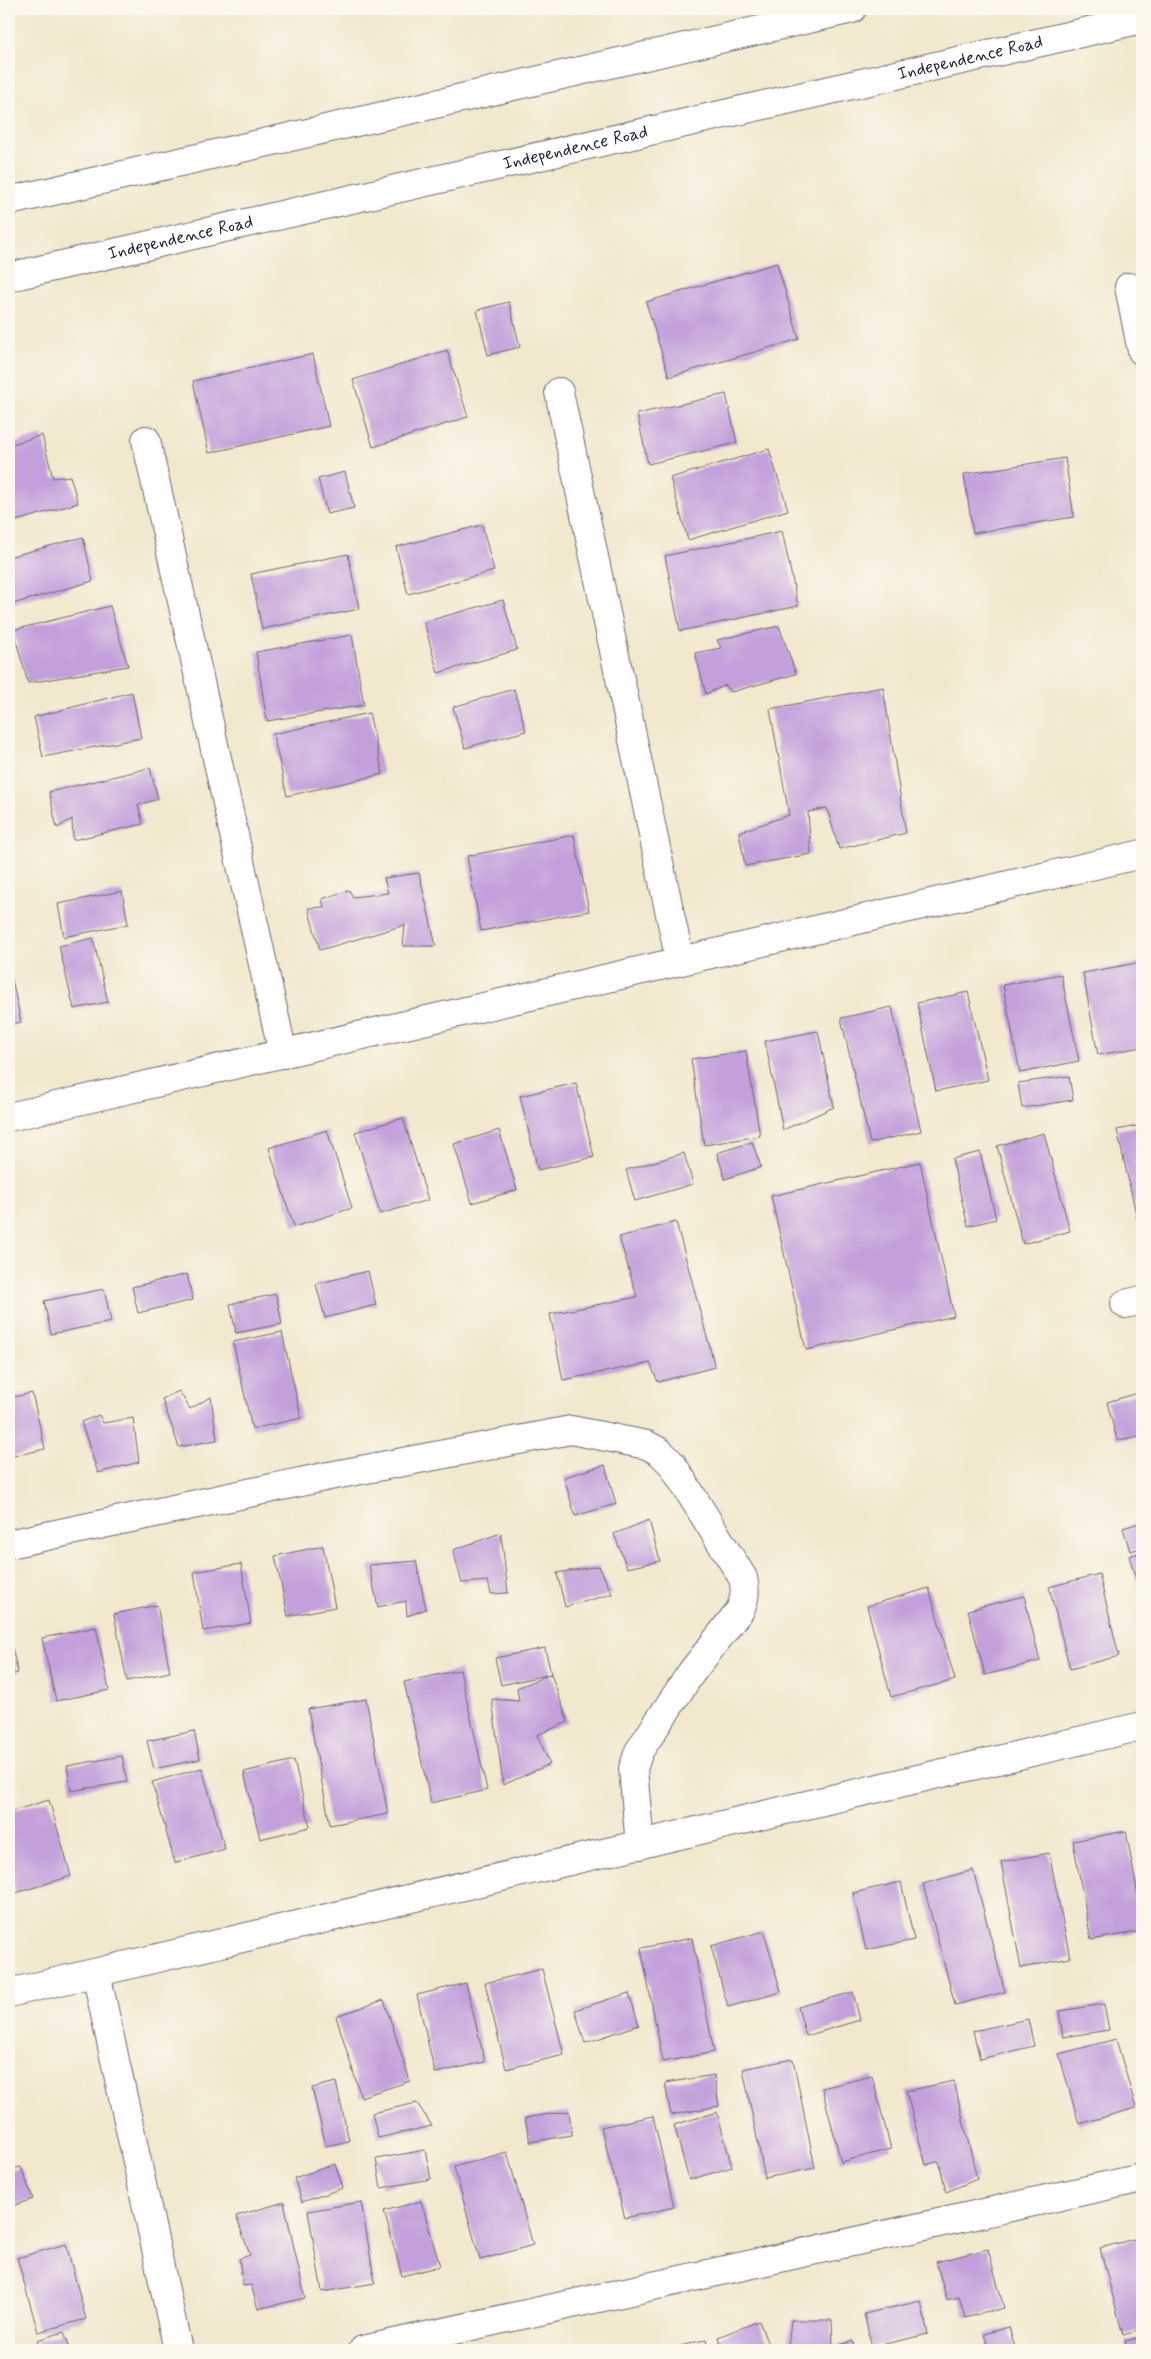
<svg xmlns="http://www.w3.org/2000/svg" width="1151" height="2359" font-family="Mynerve,sans-serif">
	<style>
		.building { fill: #c3a0db }
		.lines { fill: none; stroke-linecap: round; stroke-linejoin: round }
		.minor-casing { stroke: #6a676e; stroke-width: 30 }
		.primary-casing { stroke: #6a676e; stroke-width: 30 }
		.minor { stroke: #fff; stroke-width: 28 }
		.primary { stroke: #fff; stroke-width: 28 }
		.labels { text-anchor: middle; dominant-baseline: central; stroke-width: 5; stroke-linejoin: round; paint-order: stroke }
		.street-label { font-size: 18px; fill: #22223b; stroke: #fbf7ec }
	</style>
	<rect width="100%" height="100%" fill="#fbf7ec"/>
	<filter id="ink" filterUnits="userSpaceOnUse"><feTurbulence type="fractalNoise" baseFrequency=".02" numOctaves="2"/><feDisplacementMap in="SourceGraphic" scale="10" xChannelSelector="R" yChannelSelector="G"/><feConvolveMatrix kernelMatrix="1 2 1 2 8 2 1 2 1" color-interpolation-filters="sRGB"/></filter>
	<filter id="wash" filterUnits="userSpaceOnUse"><feTurbulence type="fractalNoise" baseFrequency=".0096" numOctaves="4" result="noise"/><feDisplacementMap in="SourceGraphic" scale="20" xChannelSelector="R" yChannelSelector="G"/><feGaussianBlur stdDeviation="1.12" result="paint"/><feColorMatrix in="noise" values="0 0 0 0 0 0 0 0 0 0 0 0 0 0 0 0 0 1.4 0 .05"/><feComposite in="paint" operator="in"/></filter>
	<g filter="url(#wash)">
		<rect width="100%" height="100%" fill="#f1e8ce"/>
		<g id="blocks">
			<g class="building">
				<path d="M777 263 799 339 669 377 646 302Z"/>
				<path d="M509 302 520 347 488 355 477 310Z"/>
				<path d="M447 350 468 417 373 447 353 380Z"/>
				<path d="M313 354 329 426 209 453 193 381Z"/>
				<path d="M726 394 737 443 648 464 637 414Z"/>
				<path d="M42 435 53 478 70 476 78 503 9 523V445Z"/>
				<path d="M769 449 788 510 688 540 670 478Z"/>
				<path d="M1065 458 1074 517 973 533 964 474Z"/>
				<path d="M345 472 354 508 327 514 318 479Z"/>
				<path d="M482 525 494 571 408 594 396 547Z"/>
				<path d="M782 531 798 606 680 631 665 556Z"/>
				<path d="M83 537 93 581 9 605V557Z"/>
				<path d="M348 554 359 609 262 629 251 574Z"/>
				<path d="M503 600 517 650 438 673 424 622Z"/>
				<path d="M110 606 128 666 28 683 13 630Z"/>
				<path d="M779 626 796 674 731 692 726 685 706 694 695 653 721 648 717 640Z"/>
				<path d="M352 635 364 705 267 721 256 652Z"/>
				<path d="M883 687 906 833 839 849 827 808 808 812 811 854 745 866 739 832 789 815 770 709Z"/>
				<path d="M514 689 526 731 465 748 453 707Z"/>
				<path d="M132 692 141 738 43 757 34 717Z"/>
				<path d="M369 713 383 774 287 796 273 734Z"/>
				<path d="M150 768 158 799 138 805 143 824 73 840 72 819 57 828 49 792Z"/>
				<path d="M574 835 589 911 481 931 467 856Z"/>
				<path d="M419 873 436 946H403L405 925 320 950 308 908 324 907 322 899 349 890 353 897 388 893 384 878Z"/>
				<path d="M122 891 128 924 64 937 58 904Z"/>
				<path d="M93 938 108 1002 74 1009 59 946Z"/>
				<path d="M1142 962V1047L1098 1055 1083 973Z"/>
				<path d="M9 970H10L21 1022 9 1025Z"/>
				<path d="M1061 974 1079 1061 1020 1073 1003 985Z"/>
				<path d="M968 992 988 1080 936 1091 917 1003Z"/>
				<path d="M892 1007 921 1131 870 1143 841 1018Z"/>
				<path d="M818 1031 834 1107 783 1130 765 1041Z"/>
				<path d="M746 1051 760 1136 704 1145 691 1059Z"/>
				<path d="M1069 1076 1073 1100 1022 1108 1018 1083Z"/>
				<path d="M576 1083 594 1157 538 1170 520 1096Z"/>
				<path d="M403 1118 428 1200 380 1214 355 1132Z"/>
				<path d="M1142 1125V1226L1139 1227 1117 1130Z"/>
				<path d="M327 1130 352 1208 294 1227 269 1148Z"/>
				<path d="M499 1130 517 1190 472 1203 454 1144Z"/>
				<path d="M1044 1133 1070 1231 1023 1244 997 1146Z"/>
				<path d="M752 1142 761 1167 725 1179 717 1153Z"/>
				<path d="M980 1152 996 1219 968 1226 952 1159Z"/>
				<path d="M684 1153 693 1184 635 1201 626 1170Z"/>
				<path d="M920 1162 954 1316 806 1350 771 1196Z"/>
				<path d="M676 1222 715 1367 658 1382 650 1363 563 1380 550 1314 637 1297 619 1237Z"/>
				<path d="M368 1271 376 1305 325 1318 316 1284Z"/>
				<path d="M187 1274 193 1300 138 1313 132 1287Z"/>
				<path d="M104 1289 111 1322 51 1334 44 1301Z"/>
				<path d="M276 1294 282 1324 236 1333 230 1304Z"/>
				<path d="M282 1332 301 1418 252 1429 233 1342Z"/>
				<path d="M179 1391 190 1409 211 1397 217 1440 179 1447 162 1399Z"/>
				<path d="M1142 1392V1436L1117 1440 1107 1402Z"/>
				<path d="M32 1393 45 1449 9 1457V1398Z"/>
				<path d="M99 1415 103 1423 133 1418 139 1462 98 1473 81 1422Z"/>
				<path d="M605 1465 616 1504 575 1516 564 1477Z"/>
				<path d="M649 1520 660 1561 627 1568 614 1534Z"/>
				<path d="M1142 1522V1548L1130 1551 1123 1528Z"/>
				<path d="M501 1533 508 1593 491 1594 488 1581 462 1583 453 1550Z"/>
				<path d="M323 1546 335 1607 288 1616 275 1556Z"/>
				<path d="M1142 1552V1599L1129 1556Z"/>
				<path d="M416 1561 426 1609 407 1616 406 1601 378 1607 369 1565Z"/>
				<path d="M241 1564 251 1623 203 1631 194 1572Z"/>
				<path d="M599 1566 612 1594 565 1607 557 1573Z"/>
				<path d="M1099 1574 1119 1656 1070 1669 1049 1587Z"/>
				<path d="M929 1588 955 1680 891 1697 867 1606Z"/>
				<path d="M1024 1596 1040 1661 985 1675 968 1610Z"/>
				<path d="M157 1605 170 1672 127 1681 114 1614Z"/>
				<path d="M96 1627 109 1690 56 1701 42 1638Z"/>
				<path d="M9 1635 18 1673 9 1675Z"/>
				<path d="M545 1648 551 1674 568 1722 537 1735 550 1764 503 1785 492 1699 519 1701 517 1688 551 1674 501 1685 495 1658Z"/>
				<path d="M460 1670 487 1790 431 1803 404 1682Z"/>
				<path d="M366 1699 388 1814 330 1825 308 1709Z"/>
				<path d="M194 1731 200 1759 154 1769 147 1741Z"/>
				<path d="M122 1756 127 1782 71 1791 67 1766Z"/>
				<path d="M294 1760 310 1827 260 1839 244 1772Z"/>
				<path d="M202 1768 225 1849 175 1863 152 1782Z"/>
				<path d="M49 1800 71 1876 16 1893 9 1867V1812Z"/>
				<path d="M1126 1831 1142 1917V1931L1091 1940 1073 1841Z"/>
				<path d="M1049 1853 1070 1958 1021 1968 1001 1862Z"/>
				<path d="M973 1870 1005 1992 955 2005 923 1884Z"/>
				<path d="M901 1882 914 1940 866 1950 853 1893Z"/>
				<path d="M764 1931 781 1992 728 2007 711 1946Z"/>
				<path d="M692 1938 714 2052 663 2062 641 1948Z"/>
				<path d="M542 1969 564 2055 506 2069 485 1983Z"/>
				<path d="M466 1983 485 2062 435 2073 417 1995Z"/>
				<path d="M853 1992 860 2020 806 2036 798 2007Z"/>
				<path d="M629 1993 639 2025 585 2043 575 2010Z"/>
				<path d="M384 2000 410 2081 361 2097 336 2016Z"/>
				<path d="M1104 2004 1109 2030 1063 2037 1059 2011Z"/>
				<path d="M1028 2019 1034 2046 980 2059 973 2031Z"/>
				<path d="M1116 2039 1136 2108 1079 2124 1059 2054Z"/>
				<path d="M793 2059 815 2168 765 2178 743 2069Z"/>
				<path d="M714 2075 719 2106 671 2115 665 2083Z"/>
				<path d="M872 2076 891 2149 841 2162 822 2088Z"/>
				<path d="M954 2081 977 2179 946 2192 939 2161 926 2165 906 2091Z"/>
				<path d="M336 2082 349 2141 326 2146 312 2088Z"/>
				<path d="M417 2103 432 2126 378 2138 372 2113Z"/>
				<path d="M569 2111 572 2135 530 2142 525 2118Z"/>
				<path d="M717 2112 732 2167 689 2180 674 2125Z"/>
				<path d="M653 2116 674 2207 625 2218 601 2127Z"/>
				<path d="M425 2150 431 2179 381 2188 376 2159Z"/>
				<path d="M507 2152 533 2245 480 2260 454 2167Z"/>
				<path d="M335 2164 343 2188 302 2202 294 2178Z"/>
				<path d="M21 2167 33 2199 12 2206 9 2194V2170Z"/>
				<path d="M421 2201 440 2266 402 2276 384 2211Z"/>
				<path d="M284 2202 305 2298 258 2309 251 2285 243 2286 239 2259 250 2255 236 2216Z"/>
				<path d="M361 2202 375 2283 322 2292 308 2211Z"/>
				<path d="M1142 2237V2330L1123 2335 1100 2248Z"/>
				<path d="M66 2244 86 2319 38 2332 17 2258Z"/>
				<path d="M988 2249 1004 2308 965 2318 959 2297 947 2300 936 2262Z"/>
				<path d="M921 2301 928 2334 872 2347 864 2314Z"/>
				<path d="M791 2320H832L833 2347 788 2348Z"/>
				<path d="M759 2321 769 2347 760 2350H723L718 2337Z"/>
				<path d="M1009 2327 1016 2350H989L984 2334Z"/>
				<path d="M64 2332 71 2350H40L37 2340Z"/>
				<path d="M1142 2337V2350H1127L1125 2341Z"/>
				<path d="M707 2339 710 2350H665Z"/>
				<path d="M853 2341 855 2350H822Z"/>
			</g>
		</g>
	</g>
	<g filter="url(#ink)">
		<use href="#blocks" fill-opacity="0" stroke="#6a676e" stroke-width="1"/>
		<g class="lines">
			<g class="minor-casing">
				<g id="minor">
					<path d="M1129 287 1142 351"/>
					<path d="M559 392 680 961"/>
					<path d="M146 440 283 1054"/>
					<path d="M9 1117 1142 854"/>
					<path d="M1125 1304 1142 1300"/>
					<path d="M9 1544 324 1477 571 1430 647 1445 660 1452 672 1464 743 1578C746 1591 745 1599 740 1610L691 1673 639 1751 633 1769 640 1845"/>
					<path d="M96 1973 178 2350"/>
					<path d="M9 1993 1142 1726"/>
					<path d="M363 2350 1142 2178"/>
				</g>
			</g>
			<g class="primary-casing">
				<g id="primary">
					<path d="M9 201 852 9"/>
					<path id="s1" d="M9 277 1142 19"/>
				</g>
			</g>
			<use href="#minor" class="minor"/>
			<use href="#primary" class="primary"/>
		</g>
	</g>
	<g class="labels">
		<g class="street-label">
			<text stroke="none"><textPath href="#s1" startOffset="986">Independence Road</textPath></text>
			<text stroke="none"><textPath href="#s1" startOffset="581">Independence Road</textPath></text>
			<text stroke="none"><textPath href="#s1" startOffset="176">Independence Road</textPath></text>
		</g>
	</g>
	<rect width="1151" height="2359" fill="none" stroke="#fbf7ec" stroke-width="30"/>
</svg>
